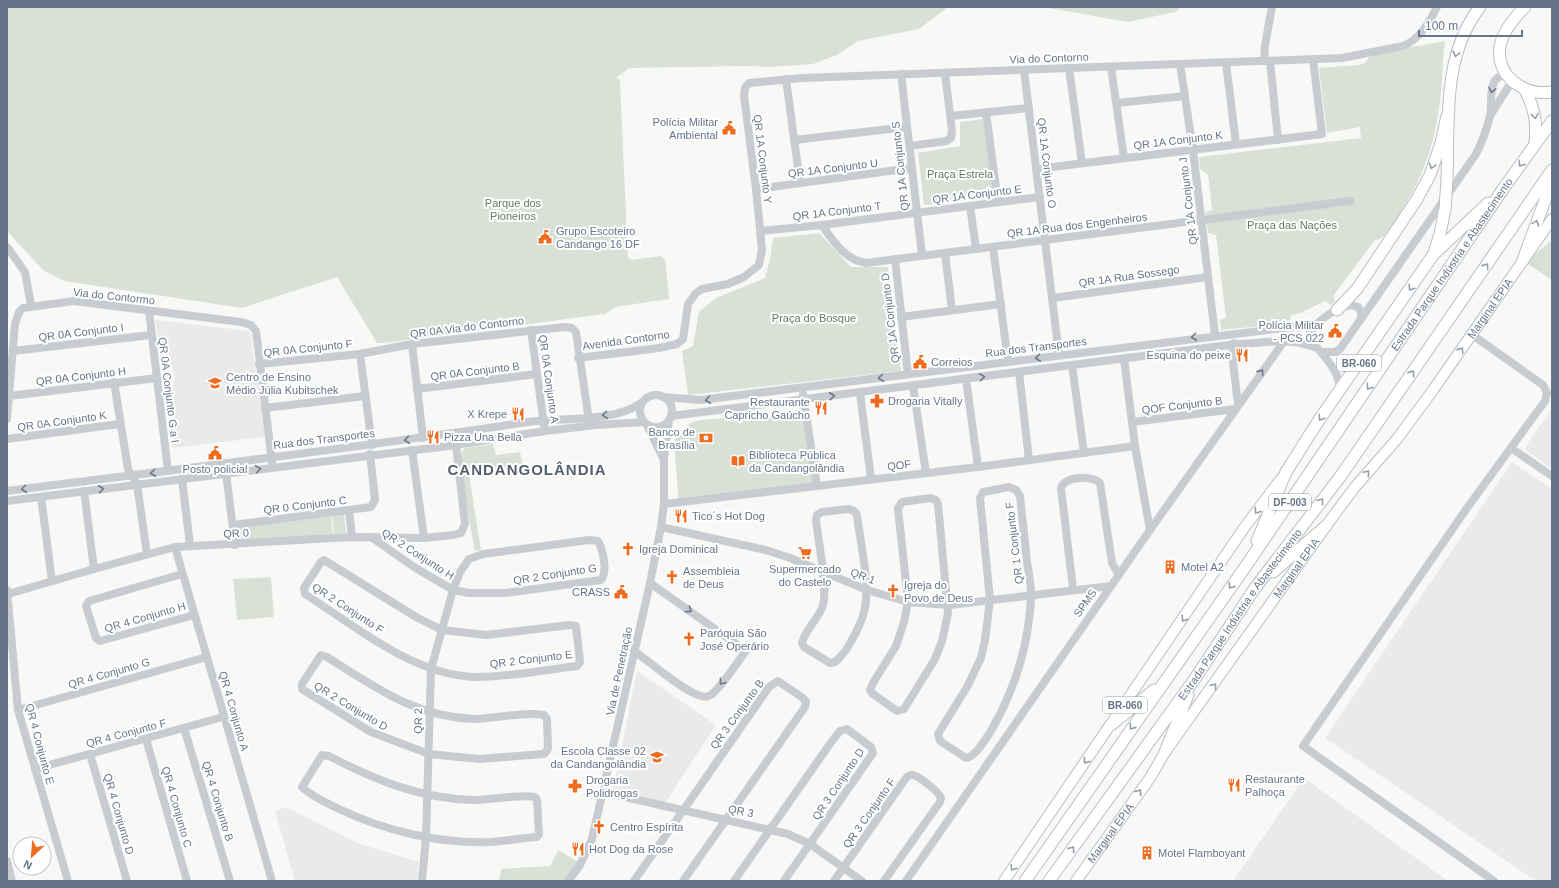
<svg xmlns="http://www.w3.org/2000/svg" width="1559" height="888" font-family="Arial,sans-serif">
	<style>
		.built { fill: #e9eae9 }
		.green { fill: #d9e1d7 }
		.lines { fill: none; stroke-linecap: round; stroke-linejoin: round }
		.major-casing { stroke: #bbbec3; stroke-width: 12 }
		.highway-casing { stroke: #babdc1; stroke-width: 13 }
		.minor { stroke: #c8cbcf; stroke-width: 8 }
		.major { stroke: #fff; stroke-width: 10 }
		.highway { stroke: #fff; stroke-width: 11 }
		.highway-bridge-casing { stroke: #babdc1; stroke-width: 13; stroke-linecap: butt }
		.highway-bridge { stroke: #fff; stroke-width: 11 }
		.oneway { stroke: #949eac }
		.oneway2 { stroke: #6b788c }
		.labels { text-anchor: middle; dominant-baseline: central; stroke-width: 4; stroke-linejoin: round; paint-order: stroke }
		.shield { fill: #fff; stroke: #949eac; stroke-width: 1 }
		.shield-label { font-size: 10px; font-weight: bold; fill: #667489 }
		.street-label { font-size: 11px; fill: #667489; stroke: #fff }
		.poi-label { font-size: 11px; fill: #667489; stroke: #fff; text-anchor: start }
		.park-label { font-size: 11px; fill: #637a61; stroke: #fff }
		.district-label { font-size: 15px; font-weight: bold; letter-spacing: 1px; fill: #545f6d; stroke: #fff }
	</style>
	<rect width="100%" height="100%" fill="#f8f9f6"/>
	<g class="built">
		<path d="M155 320 250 331 265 437 172 448 166 397 172 389 175 377 172 367 161 358Z"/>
		<path d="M1552 408V469L1524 449Z"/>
		<path d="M1512 462 1552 489V881H1536L1325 738Z"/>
		<path d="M637 671 716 725 665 803 613 789Z"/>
		<path d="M1304 778 1448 881H1233Z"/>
		<path d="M286 807 357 843 419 862 417 881H295L275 811Z"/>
	</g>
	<g class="green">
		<path d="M7 7H948L919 29 858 41 837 55 813 64 770 67 747 66 629 68 616 78 620 80 628 258 632 260 661 256 665 259 669 299 615 307 605 314 384 343H377L337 277 242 308 64 281 44 271 7 231Z"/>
		<path d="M1043 7H1181L1175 12 1128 22Z"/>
		<path d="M1445 41C1443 54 1443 67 1442 81 1438 131 1428 171 1400 213 1393 225 1388 237 1374 241L1334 295 1335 302 1331 305 1325 301 1301 313 1291 315 1290 320 1281 324 1221 330 1220 320 1226 318 1216 235 1208 233 1205 212 1212 210 1208 175 1200 169 1199 157 1361 138 1360 127 1327 133 1319 68 1358 65 1365 63 1370 55Z"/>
		<path d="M983 119 994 197 924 205 918 153 960 146V122Z"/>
		<path d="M819 233 851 267H888L901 371 688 395 682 351 693 346 699 312 716 298 765 278 770 259 773 238Z"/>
		<path d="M1552 240V280L1525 262Z"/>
		<path d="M807 409 819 484 679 503 674 443 677 433 694 421Z"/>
		<path d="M493 444 496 455 520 452 523 466 469 474 481 550 475 551 461 477 459 455 465 448Z"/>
		<path d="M344 513 346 533 334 534 332 514Z"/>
		<path d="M331 514 333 534 239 542 237 528Z"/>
		<path d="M271 577 274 617 237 620 233 579Z"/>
		<path d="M558 850 580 863 564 881H499L501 869 550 866Z"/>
	</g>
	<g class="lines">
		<g class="major-casing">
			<g id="major">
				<path d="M1004 881 1244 528 1281 479"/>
				<path id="s1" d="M1076 881 1150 778 1165 752 1326 526 1355 487 1397 439 1433 390 1552 219"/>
			</g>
		</g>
		<g class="highway-casing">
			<g id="highway">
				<path d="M1525 7C1514 18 1503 31 1500 46 1495 77 1525 96 1552 92"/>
				<path d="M1525 90C1535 109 1537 123 1535 143"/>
				<path d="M1447 180C1449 121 1442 56 1480 7"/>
				<path d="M1434 253 1440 234 1445 209"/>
				<path d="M1523 260 1552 181"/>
				<path d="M1337 310 1357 289 1417 199 1430 175 1441 143 1447 116"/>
				<path d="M1257 541 1286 472 1319 420 1433 255 1488 203"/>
				<path d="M1273 572 1326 526"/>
				<path d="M1111 725 1154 690"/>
				<path d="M1165 752 1188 695"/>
				<path id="s2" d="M1025 881 1248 563 1503 189 1552 121"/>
				<path id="s3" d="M1049 881 1194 680 1255 588 1340 477 1552 170"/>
			</g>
		</g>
		<g class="minor">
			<path d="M1264 61 1265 45 1272 7"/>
			<path d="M1270 61 1278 140"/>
			<path d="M1226 63 1236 144"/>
			<path d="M1180 64 1193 150 1215 335"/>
			<path d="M1111 67 1124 158"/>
			<path d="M1069 68 1082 163"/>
			<path d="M1024 70 1059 355"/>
			<path d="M901 74 922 255"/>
			<path d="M786 79 800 183"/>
			<path d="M1117 103 1185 96"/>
			<path d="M986 113 998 202"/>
			<path d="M1491 114 1509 86 1511 79"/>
			<path d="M951 116 1029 108"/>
			<path d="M794 140 907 127"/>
			<path d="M910 146 946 141 951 138 952 131 945 73"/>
			<path d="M1036 169 1322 134 1313 59"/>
			<path d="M756 189 912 168"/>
			<path d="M970 206 976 249"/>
			<path d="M822 225C833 241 845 260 866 263L1350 201"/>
			<path d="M760 231 822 225 1040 197"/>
			<path d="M7 247 25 272 31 305"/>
			<path d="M993 247 1008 361"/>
			<path d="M945 253 952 310"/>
			<path d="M895 259 908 374"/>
			<path d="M1052 298 1208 277"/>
			<path d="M1351 305 1358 307 1361 312V319L1340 349 1335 352H1321L1310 341V332C1319 320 1336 307 1351 305Z"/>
			<path d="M149 311 168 471"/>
			<path d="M901 317 1001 304"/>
			<path d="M1361 319 1476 154C1482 142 1487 129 1490 116 1493 102 1486 76 1506 75"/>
			<path d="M531 330 544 425"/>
			<path d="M1471 334 1543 385 1547 393 1545 401 1467 508 1303 746 1494 881"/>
			<path d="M1234 343 1231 345 1238 404"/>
			<path d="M412 344 423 438"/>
			<path d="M13 351 151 335"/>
			<path d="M1321 352C1331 365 1339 373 1340 390"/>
			<path d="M360 354 372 445"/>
			<path d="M578 358 659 348 677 344 683 339 688 304 696 293 702 289 728 284 744 277 759 265 762 250 756 189 744 96 745 88 749 83 803 78 1342 58 1403 46C1420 39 1429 23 1437 7"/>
			<path d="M1124 359 1135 446 1150 530"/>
			<path d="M259 364 360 354 412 344 565 327 572 328 576 332 589 421"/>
			<path d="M1072 365 1084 453"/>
			<path d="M1019 372 1029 460"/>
			<path d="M966 379 978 467"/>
			<path d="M114 382 128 469 137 484 147 554"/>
			<path d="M913 386 926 473"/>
			<path d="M417 389 537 374"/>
			<path d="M860 393 871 479"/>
			<path d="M803 394 817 486"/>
			<circle cx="656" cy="411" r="16"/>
			<path d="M9 396 157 378"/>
			<path d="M663 397 700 400 1317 324"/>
			<path d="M265 408 365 396"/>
			<path d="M671 416 1237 344C1265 343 1288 337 1314 347"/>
			<path d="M7 419 15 324 19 312 23 308 74 301 241 322 251 325 256 331 272 462"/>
			<path d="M1132 422 1235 409"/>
			<path d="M647 425 663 458"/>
			<path d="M7 439 119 424"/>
			<path d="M1511 448 1552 476"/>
			<path d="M412 450 424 538"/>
			<path d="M226 473 235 545"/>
			<path d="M182 479 190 545"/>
			<path d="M1009 487 1016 490 1020 496C1022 518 1025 540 1027 562 1029 573 1031 585 1031 596 1029 644 1016 687 992 729 987 737 976 757 966 758L940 741 938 734 967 687 981 658 985 640 990 600 980 498 983 492Z"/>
			<path d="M7 491C181 469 355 448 528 422 562 417 613 423 641 403"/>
			<path d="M84 491 94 569"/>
			<path d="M41 497 52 581"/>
			<path d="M930 498 936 500 938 504 948 613 942 641 935 659 904 709 897 711 873 694 870 690 873 683 896 646 904 622 908 602 898 508 902 502Z"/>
			<path d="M7 501 456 445 545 431 596 425 644 422"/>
			<path d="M664 504 978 467 1135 446"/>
			<path d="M849 509 854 511 857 515C860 541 870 583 865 608 862 623 854 637 846 650 841 655 838 663 830 663L804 647 802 643C805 629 819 619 823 605 828 590 818 539 816 520L817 515 822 512Z"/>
			<path d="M349 511 352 537"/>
			<path d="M233 525 371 507 375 500 370 454"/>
			<path d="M661 527 766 550 790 558 867 590 908 602 949 605 1111 586"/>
			<path d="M371 537 414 567 453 590 469 593H505L601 580C608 572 603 550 598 541L589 540 483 554 469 559 460 572 453 590 431 669 426 837 422 881"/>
			<path d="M175 547 272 881"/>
			<path d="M324 560 416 617 442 630 486 635 570 625 576 626 580 662 577 666C544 670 509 677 476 677 414 676 355 626 305 594L304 588 321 562Z"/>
			<path d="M182 574 89 601 86 606 96 638 100 641 194 615"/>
			<path d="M1073 589 1061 488C1065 476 1092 475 1100 483L1112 563 1119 575"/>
			<path d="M7 590 18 710 68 881"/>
			<path d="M8 594 94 569 175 547 352 537 424 538 453 535 461 533 465 524 456 445"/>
			<path d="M634 651C647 659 695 703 709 696 719 691 738 661 746 651L650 583"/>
			<path d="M321 655 327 657C375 687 415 717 474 719 494 719 526 711 544 715L547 719 548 749 544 754 479 759 429 754 371 732 302 689V684Z"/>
			<path d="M18 710 207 657"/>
			<path d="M184 728 230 881"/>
			<path d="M146 739 187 881"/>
			<path d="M90 754 127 881"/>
			<path d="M322 755 329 756C375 780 421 799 474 800 490 800 522 794 535 797L537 800 539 834 537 837C522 838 506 841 491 842 440 844 385 831 339 809 327 803 312 797 302 787Z"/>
			<path d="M35 769 223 717"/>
			<path d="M603 792 788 834 810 844 862 881"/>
			<path d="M7 861 12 881"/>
			<path d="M568 881 580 865 592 839 650 583 661 527 664 504V459L669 420"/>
			<path d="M634 881 769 687 778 681 803 698 806 702 805 707 683 881"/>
			<path d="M734 881 832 741 840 731 847 729 871 747 873 753 784 881"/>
			<path d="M834 881 906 778C908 776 909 775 912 775 918 775 939 792 941 798L940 802 884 881"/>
			<path d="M906 881 1150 530 1285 340"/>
		</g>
		<use href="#major" class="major"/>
		<use href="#highway" class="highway"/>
		<g class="highway-bridge-casing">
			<path id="highway-bridge" d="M1445 209 1447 180"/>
		</g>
		<use href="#highway-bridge" class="highway-bridge"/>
	</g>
	<defs><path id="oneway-chevron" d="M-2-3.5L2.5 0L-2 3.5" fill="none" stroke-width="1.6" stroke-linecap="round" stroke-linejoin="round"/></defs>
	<g class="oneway">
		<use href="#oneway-chevron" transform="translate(1456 54) rotate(105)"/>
		<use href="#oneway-chevron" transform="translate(1535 116) rotate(81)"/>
		<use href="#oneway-chevron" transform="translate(1521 164) rotate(125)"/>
		<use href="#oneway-chevron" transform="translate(1432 166) rotate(108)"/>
		<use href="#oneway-chevron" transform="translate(1536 223) rotate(-70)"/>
		<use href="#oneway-chevron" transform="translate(1486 266) rotate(-55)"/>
		<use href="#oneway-chevron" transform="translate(1411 288) rotate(124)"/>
		<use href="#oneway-chevron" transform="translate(1461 350) rotate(-55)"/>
		<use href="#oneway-chevron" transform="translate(1412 373) rotate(-55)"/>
		<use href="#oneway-chevron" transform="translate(1369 387) rotate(125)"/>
		<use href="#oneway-chevron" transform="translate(1321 418) rotate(124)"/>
		<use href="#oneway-chevron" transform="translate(1367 473) rotate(-49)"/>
		<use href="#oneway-chevron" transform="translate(1321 501) rotate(-53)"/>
		<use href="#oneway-chevron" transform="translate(1257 511) rotate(126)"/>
		<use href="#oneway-chevron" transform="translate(1231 586) rotate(125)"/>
		<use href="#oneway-chevron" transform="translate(1184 619) rotate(124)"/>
		<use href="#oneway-chevron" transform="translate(1214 686) rotate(-54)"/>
		<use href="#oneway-chevron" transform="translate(1132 727) rotate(125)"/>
		<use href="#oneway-chevron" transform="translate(1086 761) rotate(125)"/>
		<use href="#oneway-chevron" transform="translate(1139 792) rotate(-54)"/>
		<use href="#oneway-chevron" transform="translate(1072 849) rotate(-54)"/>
		<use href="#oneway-chevron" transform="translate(1013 868) rotate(124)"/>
	</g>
	<g class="oneway2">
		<use href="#oneway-chevron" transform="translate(1492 90) rotate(103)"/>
		<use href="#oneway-chevron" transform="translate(1194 337) rotate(173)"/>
		<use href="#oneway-chevron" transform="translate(1038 358) rotate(173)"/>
		<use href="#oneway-chevron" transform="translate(1261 372) rotate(-55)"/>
		<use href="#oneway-chevron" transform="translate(982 377) rotate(-8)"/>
		<use href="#oneway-chevron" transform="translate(881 378) rotate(173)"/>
		<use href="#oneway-chevron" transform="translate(832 396) rotate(-6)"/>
		<use href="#oneway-chevron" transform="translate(708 400) rotate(173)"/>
		<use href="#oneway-chevron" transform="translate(605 415) rotate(173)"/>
		<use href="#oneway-chevron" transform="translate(407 440) rotate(172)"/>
		<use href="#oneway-chevron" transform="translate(258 469) rotate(-8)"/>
		<use href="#oneway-chevron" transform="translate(153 473) rotate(174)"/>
		<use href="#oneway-chevron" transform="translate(24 489) rotate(173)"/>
		<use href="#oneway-chevron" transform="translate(101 489) rotate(-8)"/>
		<use href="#oneway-chevron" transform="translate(689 610) rotate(36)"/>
		<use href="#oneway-chevron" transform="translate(722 682) rotate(127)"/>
	</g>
	<defs>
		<g id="civic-bare" transform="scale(1.08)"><path d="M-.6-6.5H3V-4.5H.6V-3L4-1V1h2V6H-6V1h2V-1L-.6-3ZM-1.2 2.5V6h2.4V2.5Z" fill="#ef6c1f" stroke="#fff" stroke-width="2.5" paint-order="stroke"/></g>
		<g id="restaurant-bare" transform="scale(1.08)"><path d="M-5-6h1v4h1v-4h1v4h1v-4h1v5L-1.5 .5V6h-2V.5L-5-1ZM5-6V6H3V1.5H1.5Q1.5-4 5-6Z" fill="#ef6c1f" stroke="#fff" stroke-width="2.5" paint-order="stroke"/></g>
		<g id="school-bare" transform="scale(1.08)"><path d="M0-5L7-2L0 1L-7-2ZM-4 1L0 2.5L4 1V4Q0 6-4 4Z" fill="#ef6c1f" stroke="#fff" stroke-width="2.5" paint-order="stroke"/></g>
		<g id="pharmacy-bare" transform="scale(1.08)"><path d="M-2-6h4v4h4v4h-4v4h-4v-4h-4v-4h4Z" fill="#ef6c1f" stroke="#fff" stroke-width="2.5" paint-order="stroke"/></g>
		<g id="bank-bare" transform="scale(1.08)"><path d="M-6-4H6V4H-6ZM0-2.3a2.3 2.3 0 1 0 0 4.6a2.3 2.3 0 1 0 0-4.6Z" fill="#ef6c1f" stroke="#fff" stroke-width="2.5" paint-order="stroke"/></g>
		<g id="library-bare" transform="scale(1.08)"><path d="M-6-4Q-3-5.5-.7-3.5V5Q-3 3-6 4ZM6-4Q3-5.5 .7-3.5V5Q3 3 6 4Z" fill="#ef6c1f" stroke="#fff" stroke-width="2.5" paint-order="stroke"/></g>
		<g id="church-bare" transform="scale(1.08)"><path d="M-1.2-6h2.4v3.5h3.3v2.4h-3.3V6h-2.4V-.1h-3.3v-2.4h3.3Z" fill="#ef6c1f" stroke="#fff" stroke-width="2.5" paint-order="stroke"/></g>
		<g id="supermarket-bare" transform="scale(1.08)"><path d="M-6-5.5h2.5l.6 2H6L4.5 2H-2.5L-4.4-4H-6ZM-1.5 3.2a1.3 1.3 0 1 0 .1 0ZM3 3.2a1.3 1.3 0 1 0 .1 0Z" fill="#ef6c1f" stroke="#fff" stroke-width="2.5" paint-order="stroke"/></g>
		<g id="building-bare" transform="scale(1.08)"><path d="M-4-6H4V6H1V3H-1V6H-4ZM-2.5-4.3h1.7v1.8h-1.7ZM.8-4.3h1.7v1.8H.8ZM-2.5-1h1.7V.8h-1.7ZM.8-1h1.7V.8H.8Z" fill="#ef6c1f" stroke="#fff" stroke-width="2.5" paint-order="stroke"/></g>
	</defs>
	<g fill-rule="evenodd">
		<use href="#civic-bare" x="729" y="128"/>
		<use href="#civic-bare" x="545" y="237"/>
		<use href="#civic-bare" x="1335" y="331"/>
		<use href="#restaurant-bare" x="1242" y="355"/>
		<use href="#civic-bare" x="920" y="362"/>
		<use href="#school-bare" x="215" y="383"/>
		<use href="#pharmacy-bare" x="877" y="401"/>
		<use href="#restaurant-bare" x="821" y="408"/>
		<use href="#restaurant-bare" x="518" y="414"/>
		<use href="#restaurant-bare" x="433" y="437"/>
		<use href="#bank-bare" x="706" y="438"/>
		<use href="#civic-bare" x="215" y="453"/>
		<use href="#library-bare" x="738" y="461"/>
		<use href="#restaurant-bare" x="681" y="516"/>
		<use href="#church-bare" x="628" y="549"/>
		<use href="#supermarket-bare" x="805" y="553"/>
		<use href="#building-bare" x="1170" y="567"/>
		<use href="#church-bare" x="672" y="577"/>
		<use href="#church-bare" x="893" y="591"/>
		<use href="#civic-bare" x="621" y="592"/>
		<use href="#church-bare" x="689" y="639"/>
		<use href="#school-bare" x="657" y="757"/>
		<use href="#restaurant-bare" x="1234" y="785"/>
		<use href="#pharmacy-bare" x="575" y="786"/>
		<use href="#church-bare" x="599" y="827"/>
		<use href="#restaurant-bare" x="578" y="849"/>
		<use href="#building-bare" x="1147" y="853"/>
	</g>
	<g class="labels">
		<g class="shield">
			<rect x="1337" y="355" width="44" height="16" rx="3"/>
			<rect x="1269" y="494" width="42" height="16" rx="3"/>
			<rect x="1103" y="697" width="44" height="16" rx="3"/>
		</g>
		<g class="shield-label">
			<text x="1359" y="363">BR-060</text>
			<text x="1290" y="502">DF-003</text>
			<text x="1125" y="705">BR-060</text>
		</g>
		<g class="street-label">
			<text transform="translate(1049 58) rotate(-2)">Via do Contorno</text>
			<text transform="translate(1178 140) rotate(-7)">QR 1A Conjunto K</text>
			<text transform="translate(763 159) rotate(83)">QR 1A Conjunto Y</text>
			<text transform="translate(1047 163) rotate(83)">QR 1A Conjunto O</text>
			<text transform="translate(900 166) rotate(-96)">QR 1A Conjunto S</text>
			<text transform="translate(833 168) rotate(-7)">QR 1A Conjunto U</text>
			<text transform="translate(977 194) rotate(-7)">QR 1A Conjunto E</text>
			<text transform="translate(1188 201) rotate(-97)">QR 1A Conjunto J</text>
			<text transform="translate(837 211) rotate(-7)">QR 1A Conjunto T</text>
			<text transform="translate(1077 225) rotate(-7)">QR 1A Rua dos Engenheiros</text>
			<text stroke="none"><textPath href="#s2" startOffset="750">Estrada Parque Indústria e Abastecimento</textPath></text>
			<text transform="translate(1129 276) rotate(-8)">QR 1A Rua Sossego</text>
			<text transform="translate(114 296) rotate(6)">Via do Contormo</text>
			<text stroke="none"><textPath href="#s1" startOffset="707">Marginal EPIA</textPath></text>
			<text transform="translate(890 318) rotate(-97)">QR 1A Conjunto D</text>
			<text transform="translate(467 327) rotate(-7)">QR 0A Via do Contorno</text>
			<text transform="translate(81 332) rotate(-7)">QR 0A Conjunto I</text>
			<text transform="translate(626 340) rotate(-8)">Avenida Contorno</text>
			<text transform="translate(1036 347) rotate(-7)">Rua dos Transportes</text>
			<text transform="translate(308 348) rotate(-6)">QR 0A Conjunto F</text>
			<text transform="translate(475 371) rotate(-7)">QR 0A Conjunto B</text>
			<text transform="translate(81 376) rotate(-7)">QR 0A Conjunto H</text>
			<text transform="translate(549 379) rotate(82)">QR 0A Conjunto A</text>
			<text transform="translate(169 390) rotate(83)">QR 0A Conjunto G a I</text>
			<text transform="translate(1182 405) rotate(-7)">QOF Conjunto B</text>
			<text transform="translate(62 421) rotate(-8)">QR 0A Conjunto K</text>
			<text transform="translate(324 439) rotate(-7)">Rua dos Transportes</text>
			<text transform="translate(899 465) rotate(-7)">QOF</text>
			<text transform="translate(305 505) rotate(-7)">QR 0 Conjunto C</text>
			<text transform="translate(236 533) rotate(-3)">QR 0</text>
			<text transform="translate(1014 543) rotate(-97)">QR 1 Conjunto F</text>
			<text transform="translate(418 554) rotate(33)">QR 2 Conjunto H</text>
			<text stroke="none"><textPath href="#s1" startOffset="383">Marginal EPIA</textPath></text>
			<text transform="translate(555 574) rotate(-9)">QR 2 Conjunto G</text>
			<text transform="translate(863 576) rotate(22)">QR 1</text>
			<text transform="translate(1085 603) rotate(-55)">SPMS</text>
			<text transform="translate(348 608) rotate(33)">QR 2 Conjunto F</text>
			<text stroke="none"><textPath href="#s3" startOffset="328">Estrada Parque Indústria e Abastecimento</textPath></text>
			<text transform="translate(145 617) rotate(-16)">QR 4 Conjunto H</text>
			<text transform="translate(531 659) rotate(-7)">QR 2 Conjunto E</text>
			<text transform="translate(619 671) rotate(-78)">Via de Penetração</text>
			<text transform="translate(109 673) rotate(-16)">QR 4 Conjunto G</text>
			<text transform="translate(351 706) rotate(31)">QR 2 Conjunto D</text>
			<text transform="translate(234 711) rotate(74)">QR 4 Conjunto A</text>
			<text transform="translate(737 714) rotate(-54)">QR 3 Conjunto B</text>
			<text transform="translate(418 721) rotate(-89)">QR 2</text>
			<text transform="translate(126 733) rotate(-15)">QR 4 Conjunto F</text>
			<text transform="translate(40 744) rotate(75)">QR 4 Conjunto E</text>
			<text transform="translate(838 784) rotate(-56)">QR 3 Conjunto D</text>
			<text transform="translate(218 801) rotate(73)">QR 4 Conjunto B</text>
			<text transform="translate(177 807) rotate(74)">QR 4 Conjunto C</text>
			<text transform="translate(741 811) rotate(12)">QR 3</text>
			<text transform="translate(869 813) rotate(-55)">QR 3 Conjunto F</text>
			<text transform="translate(119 814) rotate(74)">QR 4 Conjunto D</text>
			<text stroke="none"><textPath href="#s1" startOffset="59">Marginal EPIA</textPath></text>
		</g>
		<g class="poi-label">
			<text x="718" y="122" text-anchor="end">Polícia Militar<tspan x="718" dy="13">Ambiental</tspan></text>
			<text x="556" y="231">Grupo Escoteiro<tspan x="556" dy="13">Candango 16 DF</tspan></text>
			<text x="1324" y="325" text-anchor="end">Polícia Militar<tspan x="1324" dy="13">- PCS 022</tspan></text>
			<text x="1231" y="355" text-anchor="end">Esquina do peixe</text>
			<text x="931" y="362">Correios</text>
			<text x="226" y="377">Centro de Ensino<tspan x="226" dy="13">Médio Júlia Kubitschek</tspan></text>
			<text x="888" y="401">Drogaria Vitally</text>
			<text x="810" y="402" text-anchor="end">Restaurante<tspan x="810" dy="13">Capricho Gaúcho</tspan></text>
			<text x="507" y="414" text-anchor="end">X Krepe</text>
			<text x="695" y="432" text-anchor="end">Banco de<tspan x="695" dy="13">Brasília</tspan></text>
			<text x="444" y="437">Pizza Una Bella</text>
			<text x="749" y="455">Biblioteca Pública<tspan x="749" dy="13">da Candangolândia</tspan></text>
			<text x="215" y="469" text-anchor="middle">Posto policial</text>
			<text x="692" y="516">Tico´s Hot Dog</text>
			<text x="639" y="549">Igreja Dominical</text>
			<text x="1181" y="567">Motel A2</text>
			<text x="805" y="569" text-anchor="middle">Supermercado<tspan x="805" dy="13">do Castelo</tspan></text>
			<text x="683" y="571">Assembleia<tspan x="683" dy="13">de Deus</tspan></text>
			<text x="904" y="585">Igreja do<tspan x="904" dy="13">Povo de Deus</tspan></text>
			<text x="610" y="592" text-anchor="end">CRASS</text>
			<text x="700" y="633">Paróquia São<tspan x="700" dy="13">José Operário</tspan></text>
			<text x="646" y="751" text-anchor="end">Escola Classe 02<tspan x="646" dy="13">da Candangolândia</tspan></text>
			<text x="1245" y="779">Restaurante<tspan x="1245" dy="13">Palhoça</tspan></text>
			<text x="586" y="780">Drogaria<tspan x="586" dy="13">Polidrogas</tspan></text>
			<text x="610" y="827">Centro Espírita</text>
			<text x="589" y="849">Hot Dog da Rose</text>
			<text x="1158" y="853">Motel Flamboyant</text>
		</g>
		<g class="park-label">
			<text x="960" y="174">Praça Estrela</text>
			<text x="513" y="203">Parque dos<tspan x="513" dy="13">Pioneiros</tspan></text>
			<text x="1292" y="225">Praça das Nações</text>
			<text x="814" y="318">Praça do Bosque</text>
		</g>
		<g class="district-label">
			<text x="527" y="469">CANDANGOLÂNDIA</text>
		</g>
	</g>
	<rect width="1559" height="888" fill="none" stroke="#667489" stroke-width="16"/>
	<g transform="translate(32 856) rotate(206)"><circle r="19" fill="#ffffff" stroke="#c2c7d0"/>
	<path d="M0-3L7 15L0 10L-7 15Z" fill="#ef6c1f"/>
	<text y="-6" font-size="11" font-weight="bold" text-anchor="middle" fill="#667489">N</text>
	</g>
	<path d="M1419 30v6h103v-6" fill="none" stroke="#667489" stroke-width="2"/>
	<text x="1425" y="30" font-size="12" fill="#667489" stroke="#ffffff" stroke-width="3" paint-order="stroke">100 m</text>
</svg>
